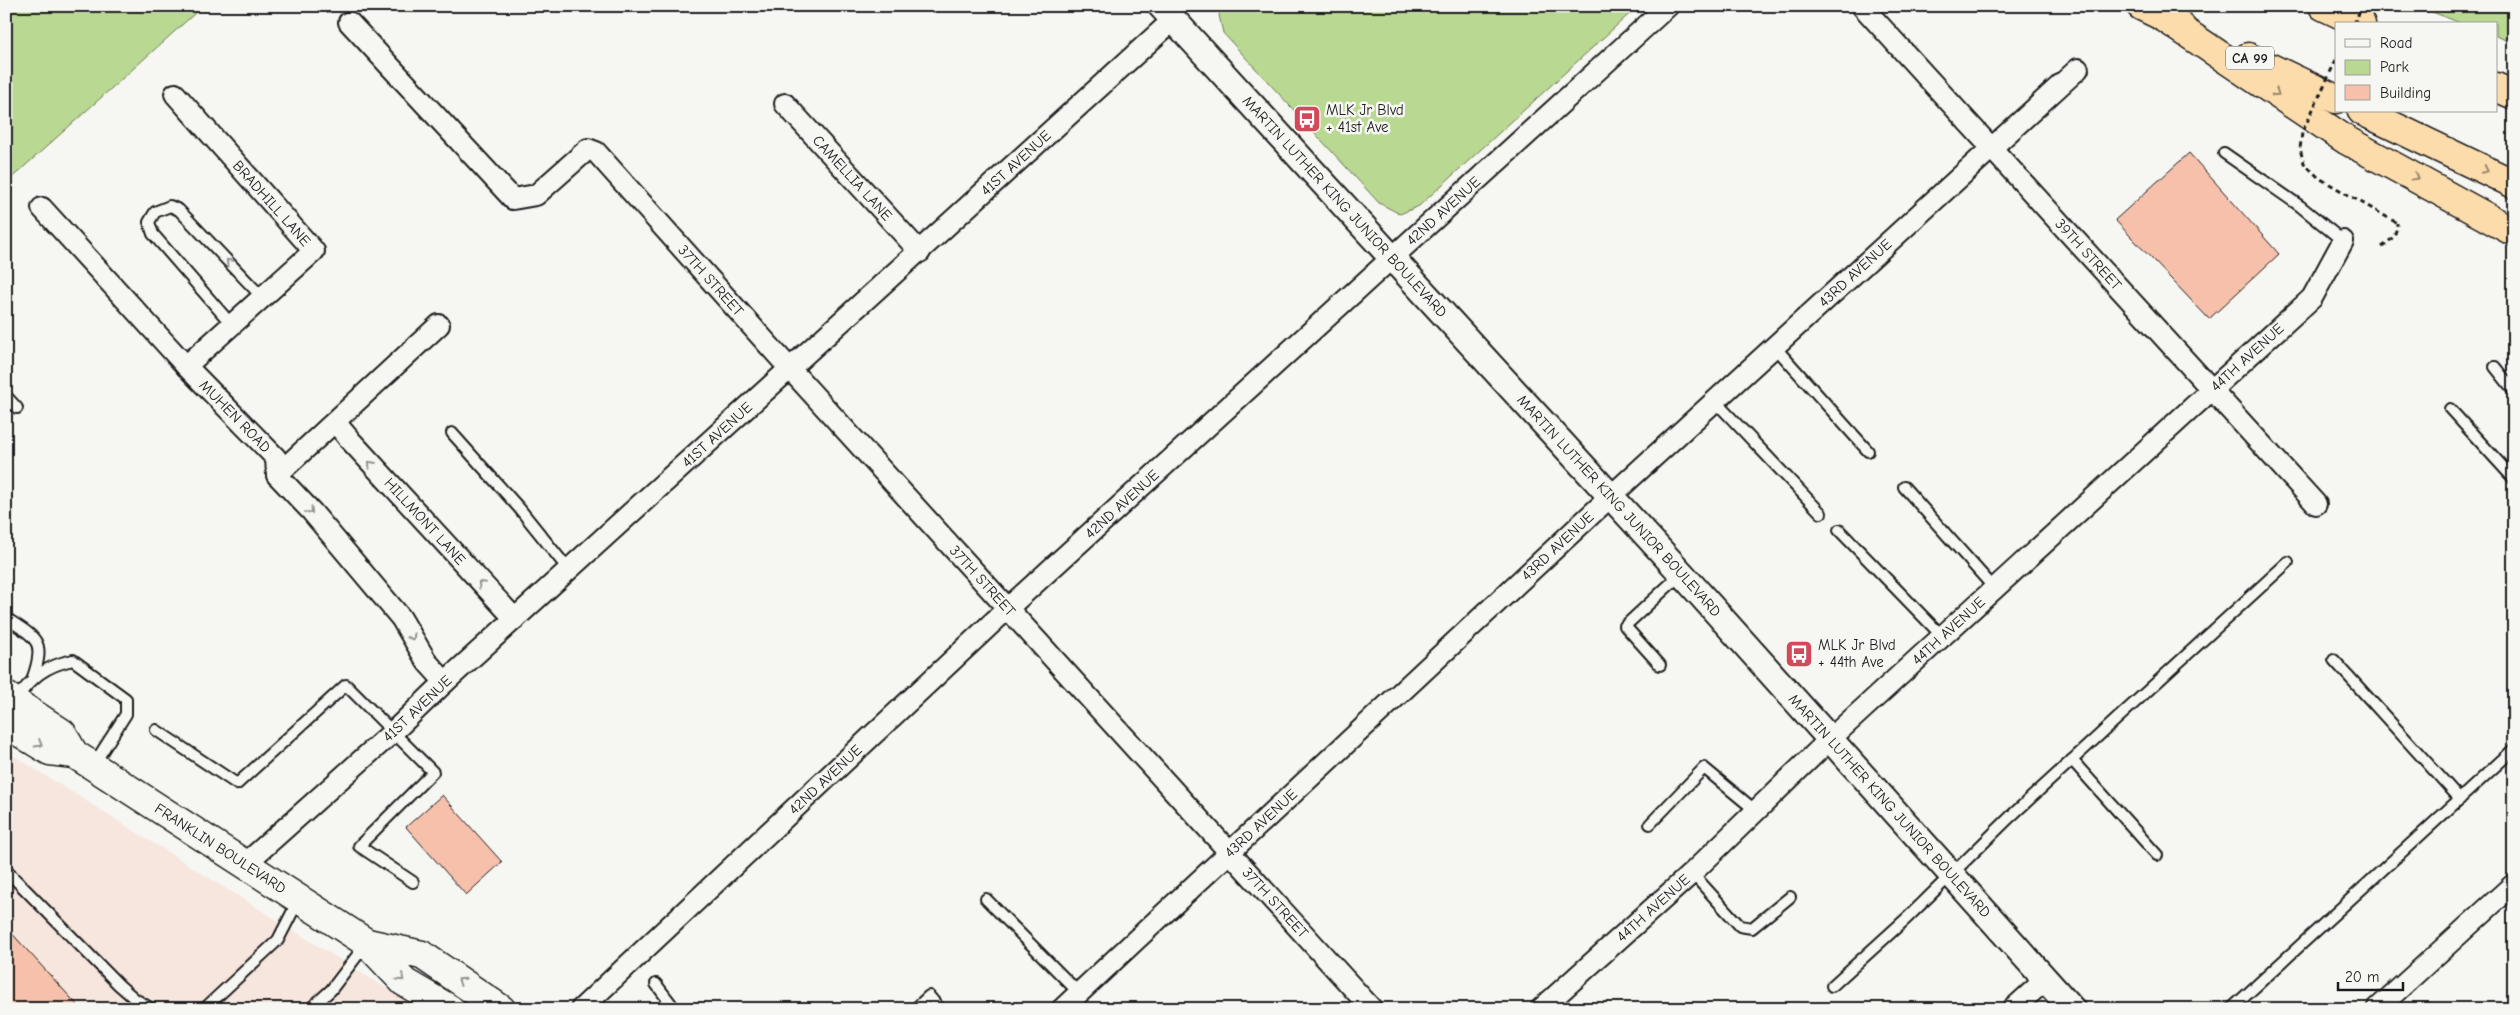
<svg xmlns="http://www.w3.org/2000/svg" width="2520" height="1015" font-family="'Comic Neue',sans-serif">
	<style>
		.built { fill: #f6e6dd }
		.green { fill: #b9d891; stroke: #6a7a56 }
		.building { fill: #f7c0ab; stroke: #1c1c1c }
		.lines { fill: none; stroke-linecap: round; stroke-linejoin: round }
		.service-casing { stroke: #1c1c1c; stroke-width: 14 }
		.minor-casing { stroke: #1c1c1c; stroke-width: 24 }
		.tertiary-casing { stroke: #1c1c1c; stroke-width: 29 }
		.secondary-casing { stroke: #1c1c1c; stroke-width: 31 }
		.motorway-casing { stroke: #1c1c1c; stroke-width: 31 }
		.path { stroke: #1c1c1c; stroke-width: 3; stroke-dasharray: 5 4; stroke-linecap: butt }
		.service { stroke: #f6f6f2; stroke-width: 10 }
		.minor { stroke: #f6f6f2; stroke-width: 20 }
		.tertiary { stroke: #f6f6f2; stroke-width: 25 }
		.secondary { stroke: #f6f6f2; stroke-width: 28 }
		.motorway { stroke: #fddcac; stroke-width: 28 }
		.path-bridge { stroke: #1c1c1c; stroke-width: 3; stroke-dasharray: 5 4; stroke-linecap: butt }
		.oneway { stroke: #98866b }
		.oneway2 { stroke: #949492 }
		.labels { text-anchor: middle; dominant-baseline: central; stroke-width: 5; stroke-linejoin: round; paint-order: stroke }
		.shield { fill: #f6f6f2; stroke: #5d5d5c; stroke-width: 1 }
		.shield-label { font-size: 14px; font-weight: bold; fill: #1c1c1c }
		.poi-label { font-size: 15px; fill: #1c1c1c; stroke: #f6f6f2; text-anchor: start }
		.street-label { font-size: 15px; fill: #1c1c1c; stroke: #f6f6f2 }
	</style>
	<rect width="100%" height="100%" fill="#f6f6f2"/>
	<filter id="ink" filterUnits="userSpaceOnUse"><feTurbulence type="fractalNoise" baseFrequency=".02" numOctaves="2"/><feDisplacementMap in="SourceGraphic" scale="10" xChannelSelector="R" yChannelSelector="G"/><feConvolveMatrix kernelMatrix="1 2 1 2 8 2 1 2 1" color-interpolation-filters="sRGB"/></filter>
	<g filter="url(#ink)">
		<path class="built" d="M6 751 419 1009H6Z"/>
		<g class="green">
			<path d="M6 6H203L6 183Z"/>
			<path d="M1222 6H1638L1419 206 1400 214 1379 203 1223 33 1219 15Z"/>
			<path d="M2417 6H2494L2514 16V43L2496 36V24H2463Z"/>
		</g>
		<g class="building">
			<path d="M2189 153 2279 254 2209 319 2115 220Z"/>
			<path d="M442 795 502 862 466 895 406 827Z"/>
			<path d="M6 927 81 1009H6Z"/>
		</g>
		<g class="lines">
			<g class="service-casing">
				<g id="service">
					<path d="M2224 153 2300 206 2343 241"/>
					<path d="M232 325 153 234 149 222 155 212 170 206 179 210 262 297"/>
					<path d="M1775 347 1868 451"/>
					<path d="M2495 367 2514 391"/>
					<path d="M6 396 17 408"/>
					<path d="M1715 401 1821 513"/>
					<path d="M2450 409 2514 479"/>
					<path d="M452 433 519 508 568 569"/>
					<path d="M1904 487 1994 588"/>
					<path d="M1839 530 1942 636"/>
					<path d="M6 618C36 638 46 640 33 677"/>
					<path d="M2334 660 2460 799"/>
					<path d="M1660 665 1625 626 1681 574"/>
					<path d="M15 700C32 678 44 666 73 660L126 699V714L94 764"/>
					<path d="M156 730 237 784 346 685 433 772 359 846 413 882"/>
					<path d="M2072 760 2157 855"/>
					<path d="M1650 824 1704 768 1756 811"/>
					<path d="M6 870 119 985 135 999 152 1009"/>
					<path d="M1692 873 1740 926 1752 928 1790 897"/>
					<path d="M986 899 1080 994"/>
					<path d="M656 984 675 1009"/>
					<path d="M1832 986 1907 918 2010 817 2288 562"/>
					<path d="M204 1009 278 940 299 899"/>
					<path d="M310 1009 331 990 366 944"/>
					<path d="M915 1009 929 996 940 1009"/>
					<path d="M2231 1009 2514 749"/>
				</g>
			</g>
			<g class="minor-casing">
				<g id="minor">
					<path id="s1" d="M1862 6 2316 504"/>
					<path id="s2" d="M349 22 513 199 536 195 588 149 596 152 790 369 1372 1009"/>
					<path id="s3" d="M175 94 314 251 186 366"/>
					<path id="s4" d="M785 104 920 252"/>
					<path id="s5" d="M42 208 186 366 276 458 277 475 312 512 401 618 427 662 445 682"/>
					<path id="s6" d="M335 422 351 441 515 619"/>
					<path d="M277 475 439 325"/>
					<path id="s7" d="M245 864 394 731 445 682 1173 20"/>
					<path id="s8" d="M581 1009 1008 608 1668 6"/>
					<path id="s9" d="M1062 1009 1611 496 2078 69"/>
					<path id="s10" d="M1541 1009 1692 873 1829 740 2312 298 2343 241"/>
					<path d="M2013 1009 2045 980"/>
					<path d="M2377 1009 2514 884"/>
				</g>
			</g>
			<g class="tertiary-casing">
				<g id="tertiary">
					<path id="s11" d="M1161 6 1682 574 2072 1009"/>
				</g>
			</g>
			<g class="secondary-casing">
				<g id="secondary">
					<path d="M6 696 62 733 74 754"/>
					<path id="s12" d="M6 724 50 751 74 754 93 766 367 943 404 982 450 1009"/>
					<path d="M367 943 422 955 501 1009"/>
				</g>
			</g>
			<g class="motorway-casing">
				<g id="motorway">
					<path d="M2141 6 2180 25"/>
					<path d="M2323 6 2361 24"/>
					<path d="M2163 17 2346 140 2514 232"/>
					<path d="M2248 57 2336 99"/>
					<path d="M2496 87 2514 95"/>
					<path d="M2362 111 2514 184"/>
				</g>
			</g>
			<path class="path" d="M2382 247C2391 240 2397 235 2397 223"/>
			<use href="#service" class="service"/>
			<use href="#minor" class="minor"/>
			<use href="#tertiary" class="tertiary"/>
			<use href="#secondary" class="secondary"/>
			<use href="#motorway" class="motorway"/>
			<g class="path-bridge">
				<path d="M2354 24 2362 6"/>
				<path d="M2336 60 2302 133 2300 149 2304 163 2319 178 2397 223"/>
			</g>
		</g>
		<defs><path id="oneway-chevron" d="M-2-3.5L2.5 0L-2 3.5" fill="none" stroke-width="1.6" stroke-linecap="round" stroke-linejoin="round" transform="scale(1.25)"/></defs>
		<g class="oneway">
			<use href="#oneway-chevron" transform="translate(2276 93) rotate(34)"/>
			<use href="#oneway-chevron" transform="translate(2485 170) rotate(26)"/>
			<use href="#oneway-chevron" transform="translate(2415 177) rotate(29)"/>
		</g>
		<g class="oneway2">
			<use href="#oneway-chevron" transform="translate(229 262) rotate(-134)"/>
			<use href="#oneway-chevron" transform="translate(371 464) rotate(-132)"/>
			<use href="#oneway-chevron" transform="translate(310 511) rotate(48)"/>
			<use href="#oneway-chevron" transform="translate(481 584) rotate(-134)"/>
			<use href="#oneway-chevron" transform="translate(412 637) rotate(60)"/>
			<use href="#oneway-chevron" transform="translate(39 744) rotate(31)"/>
			<use href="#oneway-chevron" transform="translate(401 978) rotate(43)"/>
			<use href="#oneway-chevron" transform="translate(461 981) rotate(-145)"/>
		</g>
	</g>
	<defs>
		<g id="bus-square" transform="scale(1.4375)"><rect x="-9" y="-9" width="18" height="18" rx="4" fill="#d1495b" stroke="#f6f6f2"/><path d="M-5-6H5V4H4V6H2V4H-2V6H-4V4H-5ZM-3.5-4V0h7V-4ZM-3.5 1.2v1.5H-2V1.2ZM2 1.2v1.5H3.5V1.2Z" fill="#fff"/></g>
	</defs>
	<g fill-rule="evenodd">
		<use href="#bus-square" x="1307" y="119"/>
		<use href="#bus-square" x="1799" y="654"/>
	</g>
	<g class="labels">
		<rect class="shield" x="2226" y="46.5" width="48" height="23" rx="4"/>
		<g class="shield-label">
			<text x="2250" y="58">CA 99</text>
		</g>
		<g class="poi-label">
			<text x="1326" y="110">MLK Jr Blvd<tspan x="1326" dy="17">+ 41st Ave</tspan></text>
			<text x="1818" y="645">MLK Jr Blvd<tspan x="1818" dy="17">+ 44th Ave</tspan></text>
		</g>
		<g class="street-label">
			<text stroke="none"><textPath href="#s7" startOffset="1042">41ST AVENUE</textPath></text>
			<text stroke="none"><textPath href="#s4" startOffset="100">CAMELLIA LANE</textPath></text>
			<text stroke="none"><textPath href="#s3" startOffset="146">BRADHILL LANE</textPath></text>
			<text stroke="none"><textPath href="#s11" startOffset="272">MARTIN LUTHER KING JUNIOR BOULEVARD</textPath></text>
			<text stroke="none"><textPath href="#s8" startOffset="1175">42ND AVENUE</textPath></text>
			<text stroke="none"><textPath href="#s1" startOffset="336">39TH STREET</textPath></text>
			<text stroke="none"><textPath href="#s9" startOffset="1082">43RD AVENUE</textPath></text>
			<text stroke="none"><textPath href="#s2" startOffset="515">37TH STREET</textPath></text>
			<text stroke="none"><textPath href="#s10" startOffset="961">44TH AVENUE</textPath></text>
			<text stroke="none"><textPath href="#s5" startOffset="284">MUHEN ROAD</textPath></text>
			<text stroke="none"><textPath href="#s7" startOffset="638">41ST AVENUE</textPath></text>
			<text stroke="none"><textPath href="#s8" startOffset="740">42ND AVENUE</textPath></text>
			<text stroke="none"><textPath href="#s11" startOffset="678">MARTIN LUTHER KING JUNIOR BOULEVARD</textPath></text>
			<text stroke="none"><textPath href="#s6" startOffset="134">HILLMONT LANE</textPath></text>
			<text stroke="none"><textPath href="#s9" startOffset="678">43RD AVENUE</textPath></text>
			<text stroke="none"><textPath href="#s2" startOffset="920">37TH STREET</textPath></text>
			<text stroke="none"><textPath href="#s10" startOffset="556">44TH AVENUE</textPath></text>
			<text stroke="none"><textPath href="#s7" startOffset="232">41ST AVENUE</textPath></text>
			<text stroke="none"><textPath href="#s8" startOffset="335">42ND AVENUE</textPath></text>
			<text stroke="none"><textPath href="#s11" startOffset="1082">MARTIN LUTHER KING JUNIOR BOULEVARD</textPath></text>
			<text stroke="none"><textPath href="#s9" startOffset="272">43RD AVENUE</textPath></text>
			<text stroke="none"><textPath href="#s12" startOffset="250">FRANKLIN BOULEVARD</textPath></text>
			<text stroke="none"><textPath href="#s2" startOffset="1355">37TH STREET</textPath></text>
			<text stroke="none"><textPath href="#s10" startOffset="151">44TH AVENUE</textPath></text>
		</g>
	</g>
	<rect width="2520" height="1015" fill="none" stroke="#f6f6f2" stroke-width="25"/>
	<rect x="12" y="12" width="2495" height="990" fill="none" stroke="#1c1c1c" stroke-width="2" filter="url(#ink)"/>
	<rect x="2335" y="22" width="162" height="90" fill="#f6f6f2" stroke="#9f9f9c"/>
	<rect x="2345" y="39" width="25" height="8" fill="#f6f6f2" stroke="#9f9f9c"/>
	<text x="2380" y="48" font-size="15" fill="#1c1c1c">Road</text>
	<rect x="2345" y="60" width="25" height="15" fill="#b9d891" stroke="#9f9f9c"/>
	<text x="2380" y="72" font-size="15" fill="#1c1c1c">Park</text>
	<rect x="2345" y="85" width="25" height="15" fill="#f7c0ab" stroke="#9f9f9c"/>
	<text x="2380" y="98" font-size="15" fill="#1c1c1c">Building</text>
	<path d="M2338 982v8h65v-8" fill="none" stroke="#1c1c1c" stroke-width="2.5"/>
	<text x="2345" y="982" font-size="15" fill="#1c1c1c" stroke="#f6f6f2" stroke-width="4" paint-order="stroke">20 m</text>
</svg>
